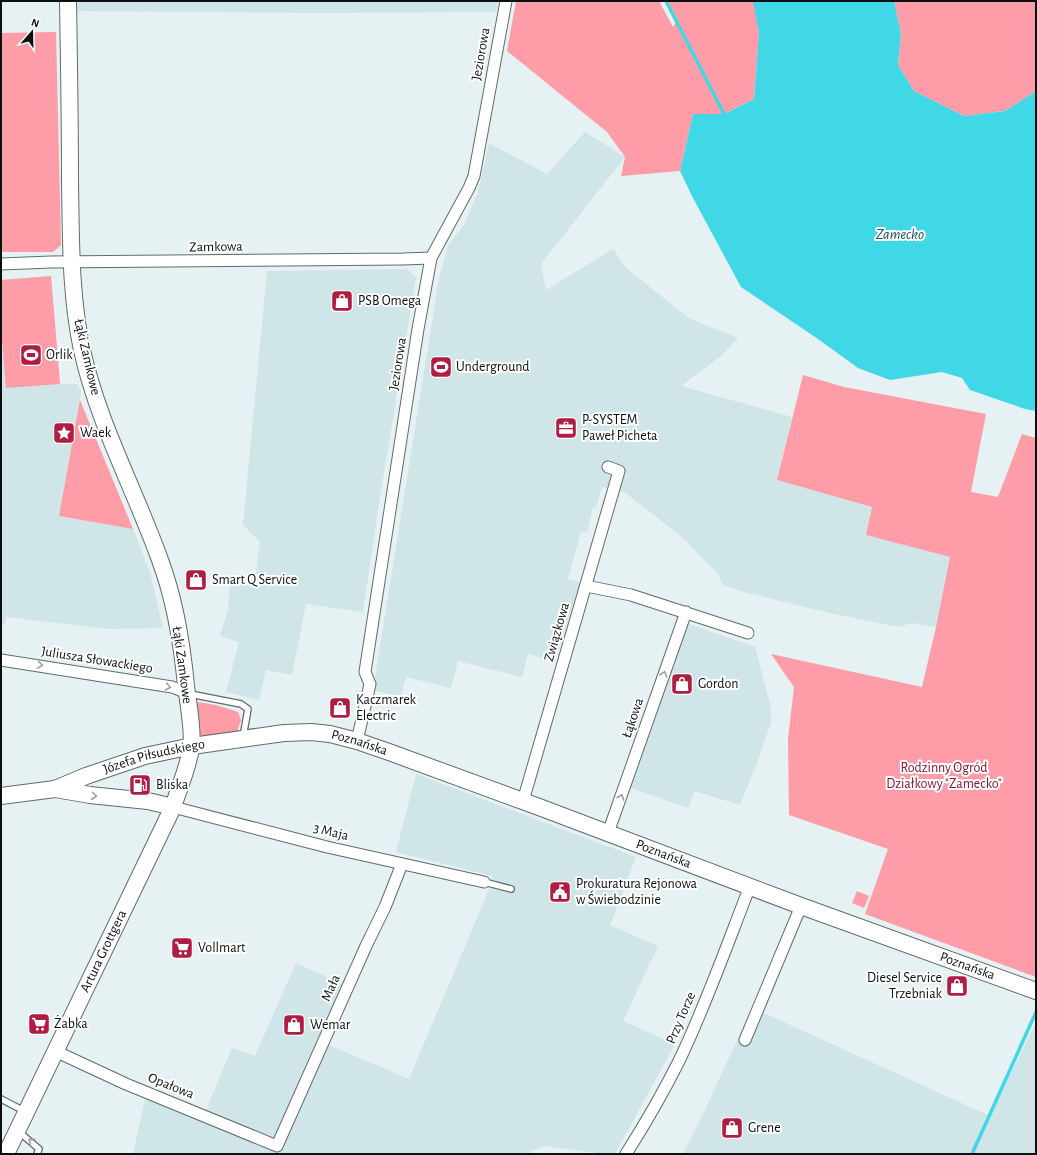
<svg xmlns="http://www.w3.org/2000/svg" width="1037" height="1155" font-family="'Alegreya Sans',sans-serif">
	<style>
		.built { fill: #cfe5e8 }
		.green { fill: #fe9ca7 }
		.water { fill: #40d7e7 }
		.lines { fill: none; stroke-linecap: round; stroke-linejoin: round }
		.stream { stroke: #40d7e7; stroke-width: 3.5 }
		.lane-casing { stroke: #616b6d; stroke-width: 8 }
		.street-casing { stroke: #616b6d; stroke-width: 13 }
		.secondary-casing { stroke: #616b6d; stroke-width: 18 }
		.lane { stroke: #fff; stroke-width: 5.5 }
		.street { stroke: #fff; stroke-width: 11 }
		.secondary { stroke: #fff; stroke-width: 16 }
		.oneway { stroke: #9d9f9f }
		.labels { text-anchor: middle; dominant-baseline: central; stroke-width: 4; stroke-linejoin: round; paint-order: stroke }
		.street-label { font-size: 14px; fill: #0b0f0f; stroke: #fff }
		.poi-label { font-size: 14px; fill: #0b0f0f; stroke: #fff; text-anchor: start }
		.park-label { font-size: 14px; fill: #8e1535; stroke: #fff }
		.water-label { font-size: 15px; font-style: italic; fill: #14535a; stroke: #fff }
	</style>
	<rect width="100%" height="100%" fill="#e5f1f2"/>
	<g class="built">
		<path d="M75 1H498L496 12 320 13 75 11Z"/>
		<path d="M585 132 625 157 541 264 546 290 613 249 626 268 690 319 738 338 722 355 681 386 792 417 777 480 872 507 866 535 950 557 936 627 912 623 898 627 834 614 740 591 723 585 717 573 683 538 654 515 624 492 602 487 596 508 593 507 587 533 581 532 568 579 580 582 555 661 528 654 522 677 458 661 451 688 406 677 401 697 373 690 438 284 448 245 464 225 478 192 489 143 547 174Z"/>
		<path d="M407 269 416 278 380 497 363 612 306 604 292 675 266 670 259 700 226 692 239 642 220 636 228 610 230 581 254 586 260 542 243 525 267 271Z"/>
		<path d="M51 276 60 384H77L81 391 80 401 59 516 133 529 150 573 163 628 109 629 6 617 5 625 1 624V280Z"/>
		<path d="M686 623 755 647 771 708V723L756 765 740 805 695 791 688 808 629 787Z"/>
		<path d="M416 774 636 857 610 925 658 946 623 1021 675 1044 615 1154H605L543 1146 526 1154H133L148 1086 206 1110 232 1048 255 1056 296 963 353 989 329 1045 409 1079 488 892 492 876 396 852Z"/>
		<path d="M751 1010 766 1014 990 1116 1036 1022V1154H683L705 1110Z"/>
	</g>
	<g class="green">
		<path d="M516 1H659L673 27 676 22 666 1H754L759 33 754 99 724 114H693L680 171 621 176 625 157 607 132 507 51Z"/>
		<path d="M894 1H1036V91L1005 111 964 116 914 91 898 65 901 34Z"/>
		<path d="M56 32 61 245 53 252H1V33Z"/>
		<path d="M51 276 60 384 6 388 1 326V280Z"/>
		<path d="M803 375 844 387 986 414 971 492 998 497 1022 434 1036 438V977L865 914 888 849 789 815 788 739 794 687 771 654 922 687 936 627 950 557 866 535 872 507 777 480Z"/>
		<path d="M80 400 133 529 59 516Z"/>
		<path d="M195 702C210 703 224 707 238 712L241 720 237 732 207 738 198 734Z"/>
		<path d="M857 891 869 896 864 908 852 903Z"/>
	</g>
	<path class="water" d="M753 1H894L901 34 898 65 914 91 964 116 1005 111 1036 91V411L1025 409 970 390 962 378 942 372 890 380 858 368 818 339 741 287 693 198 680 171 693 114H724L754 99 759 33Z"/>
	<g class="lines">
		<g class="stream">
			<path d="M666 1 724 114"/>
			<path d="M972 1154 1036 1012"/>
		</g>
		<g class="lane-casing">
			<g id="lane">
				<path d="M190 694 241 704 248 709 243 737"/>
				<path d="M484 882 511 889"/>
				<path d="M1 1099 26 1112"/>
				<path d="M18 1131 39 1149 37 1154"/>
			</g>
		</g>
		<g class="street-casing">
			<g id="street">
				<path d="M1 264 51 262 403 259 431 258"/>
				<path d="M586 586 631 595 748 633"/>
				<path d="M1 660 172 687 187 693"/>
				<path d="M357 741 370 684 365 672 418 329 431 258 469 188 474 176 506 1"/>
				<path d="M523 801 619 471 608 467"/>
				<path d="M173 807 327 847 484 882"/>
				<path d="M608 833 686 612"/>
				<path d="M745 1040 801 906"/>
				<path d="M55 1051 126 1084 277 1146 366 946 385 907 402 864"/>
				<path d="M626 1154C645 1124 663 1093 679 1061 706 1005 727 945 750 886"/>
			</g>
		</g>
		<g class="secondary-casing">
			<g id="secondary">
				<path d="M55 789 90 795 148 801 173 807"/>
				<path id="s1" d="M1 796 55 789 86 776 145 756 192 746 284 733 311 732 330 734 357 741 389 752 539 807 801 906 1036 991"/>
				<path id="s2" d="M6 1154 173 807C179 788 188 768 191 748 194 733 188 702 186 686 182 643 175 600 160 560 135 490 98 423 82 350 70 294 71 237 70 180 70 120 69 61 68 1"/>
			</g>
		</g>
		<use href="#lane" class="lane"/>
		<use href="#street" class="street"/>
		<use href="#secondary" class="secondary"/>
	</g>
	<defs><path id="oneway-chevron" d="M-2-3.5L2.5 0L-2 3.5" fill="none" stroke-width="1.6" stroke-linecap="round" stroke-linejoin="round"/></defs>
	<g class="oneway">
		<use href="#oneway-chevron" transform="translate(40 665) rotate(8)"/>
		<use href="#oneway-chevron" transform="translate(664 674) rotate(-71)"/>
		<use href="#oneway-chevron" transform="translate(168 687) rotate(12)"/>
		<use href="#oneway-chevron" transform="translate(94 796) rotate(7)"/>
		<use href="#oneway-chevron" transform="translate(621 797) rotate(-71)"/>
		<use href="#oneway-chevron" transform="translate(31 1141) rotate(-140)"/>
	</g>
	<defs>
		<g id="shop-square" transform="scale(1.15)"><rect x="-9" y="-9" width="18" height="18" rx="4" fill="#b01d43" stroke="#fff"/><path d="M-5-2.5h2.3a2.7 3.5 0 0 1 5.4 0H5L5.5 6h-11ZM-1.5-2.5h3a1.5 2.3 0 0 0-3 0Z" fill="#fff"/></g>
		<g id="stadium-square" transform="scale(1.15)"><rect x="-9" y="-9" width="18" height="18" rx="4" fill="#b01d43" stroke="#fff"/><path d="M0-5a6.5 5 0 1 0 0 10a6.5 5 0 1 0 0-10ZM-3.5-1.8h7v3.6h-7Z" fill="#fff"/></g>
		<g id="office-square" transform="scale(1.15)"><rect x="-9" y="-9" width="18" height="18" rx="4" fill="#b01d43" stroke="#fff"/><path d="M-6-3h4V-5.5h4V-3h4V5H-6ZM-1-4.5V-3h2v-1.5ZM-6 0V1H6V0Z" fill="#fff"/></g>
		<g id="sight-square" transform="scale(1.15)"><rect x="-9" y="-9" width="18" height="18" rx="4" fill="#b01d43" stroke="#fff"/><path d="M0-6L1.8-2.2L6-1.7L2.9 1.2L3.7 5.4L0 3.3L-3.7 5.4L-2.9 1.2L-6-1.7L-1.8-2.2Z" fill="#fff"/></g>
		<g id="fuel-square" transform="scale(1.15)"><rect x="-9" y="-9" width="18" height="18" rx="4" fill="#b01d43" stroke="#fff"/><path d="M-5.5-6h7V0h2V4h1.3V-2.5L3-4.5l.8-.8L6-3V5H2.5V1h-1V6h-7ZM-4.2-4.7v3.2H.2V-4.7Z" fill="#fff"/></g>
		<g id="civic-square" transform="scale(1.15)"><rect x="-9" y="-9" width="18" height="18" rx="4" fill="#b01d43" stroke="#fff"/><path d="M-.6-6.5H3V-4.5H.6V-3L4-1V1h2V6H-6V1h2V-1L-.6-3ZM-1.2 2.5V6h2.4V2.5Z" fill="#fff"/></g>
		<g id="supermarket-square" transform="scale(1.15)"><rect x="-9" y="-9" width="18" height="18" rx="4" fill="#b01d43" stroke="#fff"/><path d="M-6-5.5h2.5l.6 2H6L4.5 2H-2.5L-4.4-4H-6ZM-1.5 3.2a1.3 1.3 0 1 0 .1 0ZM3 3.2a1.3 1.3 0 1 0 .1 0Z" fill="#fff"/></g>
	</defs>
	<g fill-rule="evenodd">
		<use href="#shop-square" x="342" y="301"/>
		<use href="#stadium-square" x="31" y="355"/>
		<use href="#stadium-square" x="441" y="367"/>
		<use href="#office-square" x="566" y="428"/>
		<use href="#sight-square" x="64" y="433"/>
		<use href="#shop-square" x="196" y="580"/>
		<use href="#shop-square" x="682" y="684"/>
		<use href="#shop-square" x="340" y="708"/>
		<use href="#fuel-square" x="140" y="785"/>
		<use href="#civic-square" x="560" y="892"/>
		<use href="#supermarket-square" x="182" y="948"/>
		<use href="#shop-square" x="957" y="986"/>
		<use href="#supermarket-square" x="39" y="1024"/>
		<use href="#shop-square" x="294" y="1025"/>
		<use href="#shop-square" x="732" y="1128"/>
	</g>
	<g class="labels">
		<g class="street-label">
			<text transform="translate(481 54) rotate(-80)">Jeziorowa</text>
			<text transform="translate(216 247) rotate(-1)">Zamkowa</text>
			<text transform="translate(87 357) rotate(77)">Łąki Zamkowe</text>
			<text transform="translate(398 364) rotate(-81)">Jeziorowa</text>
			<text transform="translate(557 632) rotate(-74)">Związkowa</text>
			<text transform="translate(97 660) rotate(9)">Juliusza Słowackiego</text>
			<text transform="translate(182 665) rotate(82)">Łąki Zamkowe</text>
			<text transform="translate(633 718) rotate(-71)">Łąkowa</text>
			<text stroke="none"><textPath href="#s1" startOffset="368">Poznańska</textPath></text>
			<text stroke="none"><textPath href="#s1" startOffset="159">Józefa Piłsudskiego</textPath></text>
			<text transform="translate(331 832) rotate(14)">3 Maja</text>
			<text stroke="none"><textPath href="#s1" startOffset="692">Poznańska</textPath></text>
			<text stroke="none"><textPath href="#s2" startOffset="225">Artura Grottgera</textPath></text>
			<text stroke="none"><textPath href="#s1" startOffset="1016">Poznańska</textPath></text>
			<text transform="translate(331 988) rotate(-66)">Mała</text>
			<text transform="translate(681 1018) rotate(-67)">Przy Torze</text>
			<text transform="translate(171 1086) rotate(22)">Opałowa</text>
		</g>
		<g class="poi-label">
			<text x="358" y="301">PSB Omega</text>
			<text x="46" y="355">Orlik</text>
			<text x="456" y="367">Underground</text>
			<text x="582" y="420">P-SYSTEM<tspan x="582" dy="16">Paweł Picheta</tspan></text>
			<text x="80" y="433">Waek</text>
			<text x="212" y="580">Smart Q Service</text>
			<text x="698" y="684">Gordon</text>
			<text x="356" y="700">Kaczmarek<tspan x="356" dy="16">Electric</tspan></text>
			<text x="156" y="785">Bliska</text>
			<text x="576" y="884">Prokuratura Rejonowa<tspan x="576" dy="16">w Świebodzinie</tspan></text>
			<text x="198" y="948">Vollmart</text>
			<text x="942" y="978" text-anchor="end">Diesel Service<tspan x="942" dy="16">Trzebniak</tspan></text>
			<text x="54" y="1024">Żabka</text>
			<text x="310" y="1025">Wemar</text>
			<text x="748" y="1128">Grene</text>
		</g>
		<g class="park-label">
			<text x="944" y="768">Rodzinny Ogród<tspan x="944" dy="16">Działkowy "Zamecko"</tspan></text>
		</g>
		<g class="water-label">
			<text x="900" y="234">Zamecko</text>
		</g>
	</g>
	<rect width="1037" height="1155" fill="none" stroke="#0b0f0f" stroke-width="4"/>
	<g transform="translate(32 32) rotate(20)" stroke="#ffffff" stroke-width="3" paint-order="stroke">
	<path d="M0-3L7 15L0 10L-7 15Z" fill="#0b0f0f"/>
	<text y="-6" font-size="11" font-weight="bold" text-anchor="middle" fill="#0b0f0f">N</text>
	</g>
</svg>
